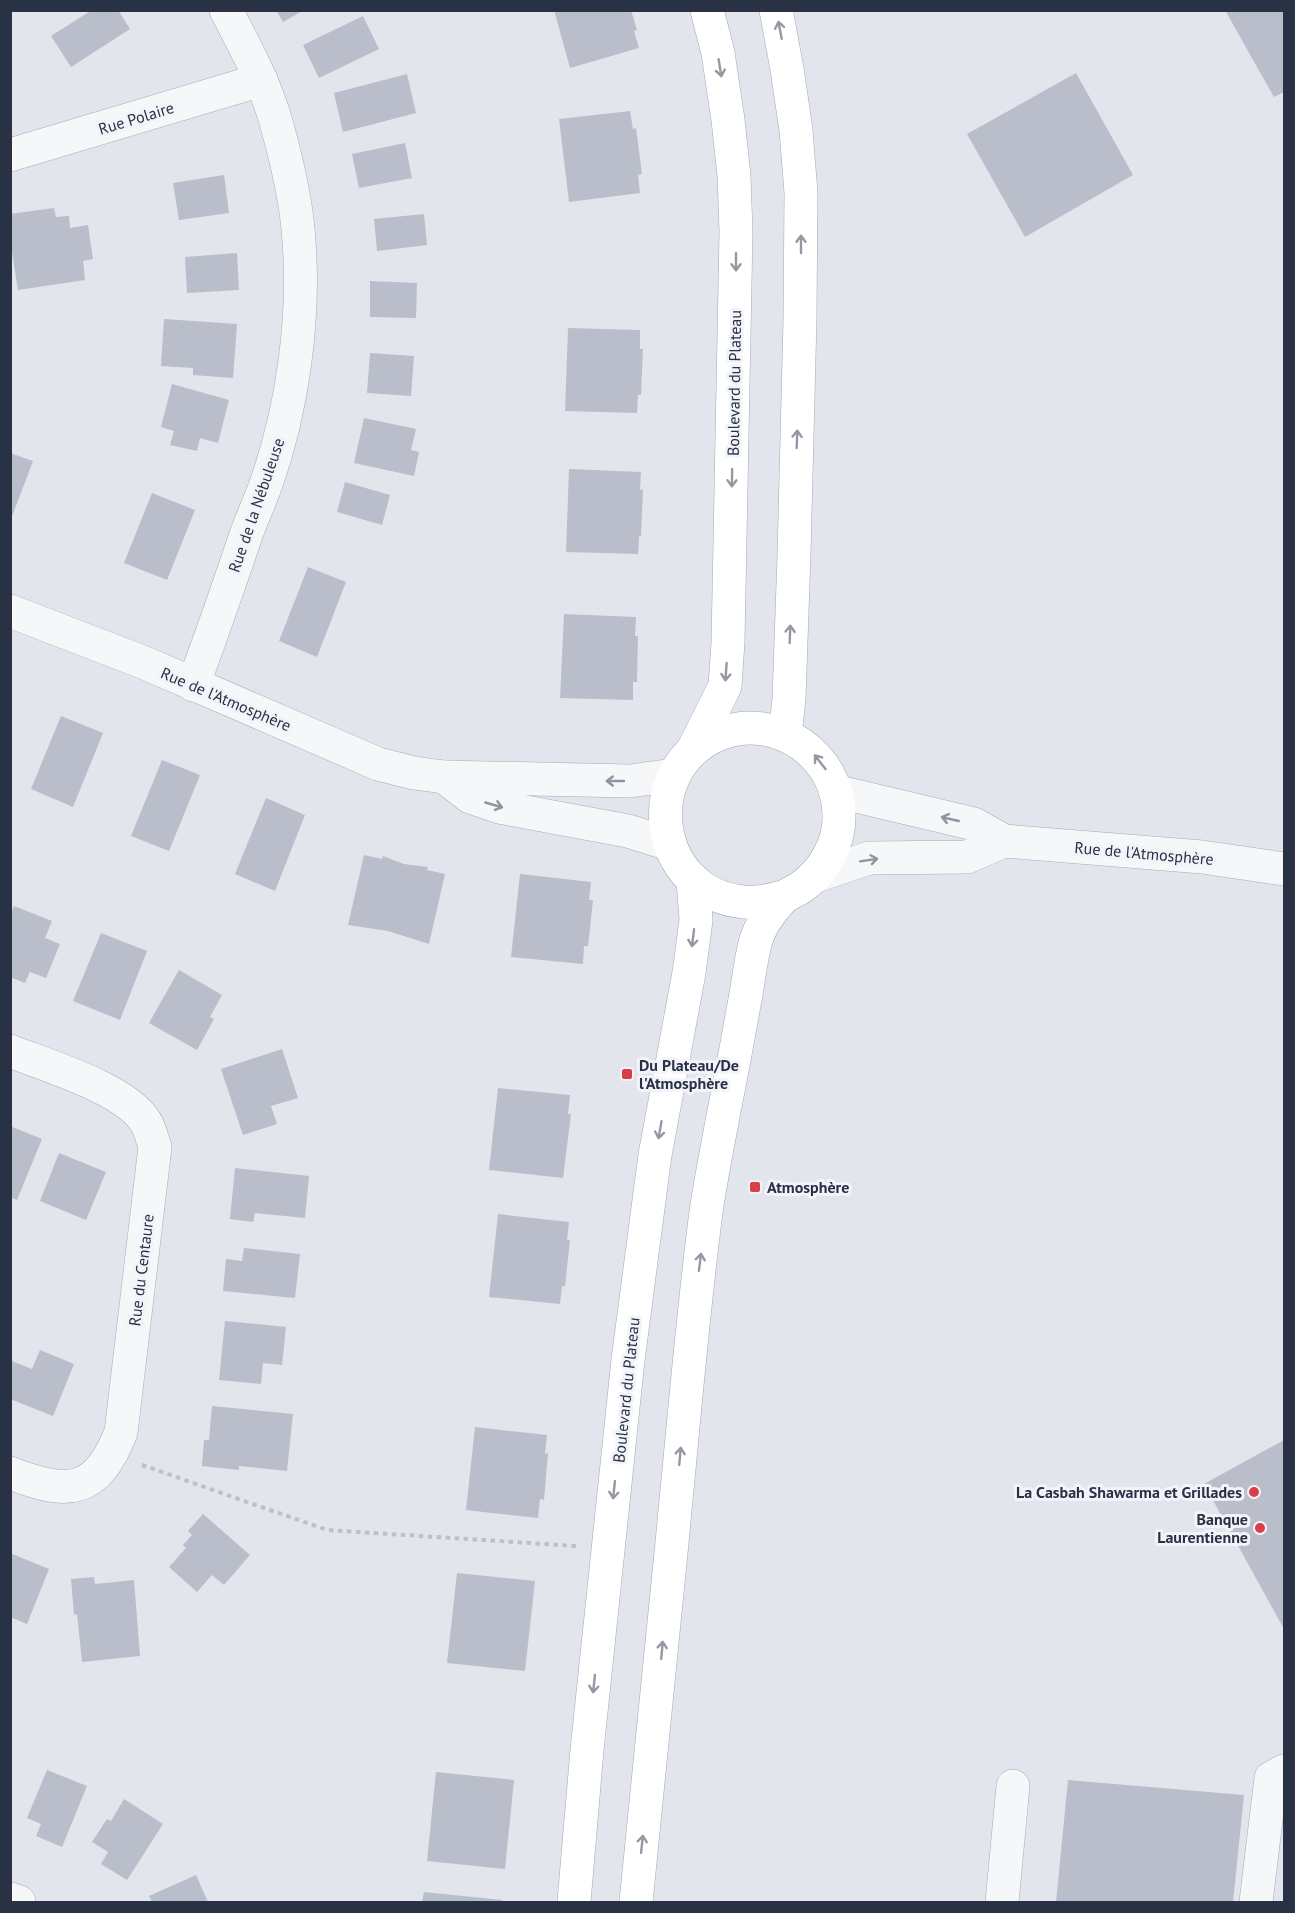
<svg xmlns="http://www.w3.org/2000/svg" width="1295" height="1913" font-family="'PT Sans',sans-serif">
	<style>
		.building { fill: #b9beca }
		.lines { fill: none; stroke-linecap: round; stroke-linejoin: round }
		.minor-casing { stroke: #a7abb7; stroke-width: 34 }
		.major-casing { stroke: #a1a8b8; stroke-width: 34 }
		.path { stroke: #bcc0c7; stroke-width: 4; stroke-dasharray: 4.5 4.5; stroke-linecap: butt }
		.minor { stroke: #f5f7f9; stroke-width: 33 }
		.major { stroke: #fff; stroke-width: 33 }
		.oneway { stroke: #9498a2 }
		.oneway2 { stroke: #8f949f }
		.poi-dot { fill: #d93f49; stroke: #f2f4f9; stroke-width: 2 }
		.labels { text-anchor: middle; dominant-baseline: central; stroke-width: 6; stroke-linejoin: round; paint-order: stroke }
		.street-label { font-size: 16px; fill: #293145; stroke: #f2f4f9 }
		.poi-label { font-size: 16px; font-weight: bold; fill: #293145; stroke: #f2f4f9; text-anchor: start }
	</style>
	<rect width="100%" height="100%" fill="#e2e5ec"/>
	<g class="building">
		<path d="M92 10H118L130 29 71 67 51 36Z"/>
		<path d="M276 10H304L283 22Z"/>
		<path d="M554 10H631L637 30 634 31 639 48 570 68Z"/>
		<path d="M1225 10H1284V92L1274 97Z"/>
		<path d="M363 16 379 49 319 78 303 45Z"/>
		<path d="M1076 73 1133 175 1025 237 967 134Z"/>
		<path d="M407 74 416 113 343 132 334 93Z"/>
		<path d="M630 111 633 129 636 128 642 174 638 175 640 193 569 202 559 119Z"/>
		<path d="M405 143 412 178 359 188 352 154Z"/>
		<path d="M224 175 229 213 179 220 173 183Z"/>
		<path d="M54 208 56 217 69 216 70 228 88 225 93 259 83 261 85 280 18 290 10 240V214Z"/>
		<path d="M424 214 427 245 377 251 374 219Z"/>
		<path d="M237 253 239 290 187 293 185 257Z"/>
		<path d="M370 281 417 283 416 318 370 317Z"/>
		<path d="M164 319 237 324 233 378 193 375V368L161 366Z"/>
		<path d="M568 328 640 330V349H643L641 395H638L637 413 565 411Z"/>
		<path d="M370 353 414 356 411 396 367 393Z"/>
		<path d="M172 384 229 400 218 443 200 438 197 451 170 445 174 431 161 427Z"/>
		<path d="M364 418 416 429 411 450 419 452 414 476 354 463Z"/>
		<path d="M10 453 33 461 11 519H10Z"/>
		<path d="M569 469 641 472 640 490 643 489 641 536H639L638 554 566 552Z"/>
		<path d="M345 482 390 495 382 525 337 512Z"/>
		<path d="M152 493 195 510 167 580 124 563Z"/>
		<path d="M308 567 346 582 317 657 279 641Z"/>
		<path d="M564 614 636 617 635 636H638L637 682H633V700L560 698Z"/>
		<path d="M61 716 103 733 73 807 31 789Z"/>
		<path d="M162 760 200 775 169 851 131 836Z"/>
		<path d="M266 798 305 815 275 891 235 874Z"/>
		<path d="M364 855 382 859 383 856 404 864 428 867 427 870 445 874 429 944 388 931 348 925Z"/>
		<path d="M520 874 591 882 589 900H593L588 946H584L583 964 511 957Z"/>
		<path d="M14 906 52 921 45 938 60 944 46 978 30 972 25 983 10 977V915Z"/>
		<path d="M101 933 147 951 120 1020 73 1001Z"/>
		<path d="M179 970 222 995 210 1017 214 1019 197 1050 149 1023Z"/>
		<path d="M282 1049 298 1098 271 1106 277 1124 243 1135 221 1069Z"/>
		<path d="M498 1088 570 1095 568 1114H571L563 1178 489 1170Z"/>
		<path d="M10 1126 42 1139 17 1200 10 1197Z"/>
		<path d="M59 1153 106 1172 86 1220 40 1201Z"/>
		<path d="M235 1168 309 1176 305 1218 255 1213 253 1222 230 1219Z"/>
		<path d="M498 1214 569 1222 567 1240H570L565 1286H562L560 1304 489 1297Z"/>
		<path d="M244 1248 300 1254 295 1298 223 1291 226 1259 242 1261Z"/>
		<path d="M225 1321 286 1327 282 1365 263 1363 261 1384 219 1380Z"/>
		<path d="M40 1350 74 1364 53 1416 10 1399 12 1361 32 1369Z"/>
		<path d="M212 1406 293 1414 287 1471 239 1466V1470L202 1466 204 1440H209Z"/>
		<path d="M475 1427 547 1435 545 1454 548 1453 544 1500 540 1499 538 1518 466 1510Z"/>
		<path d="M1284 1440V1629L1204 1484Z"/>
		<path d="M203 1514 250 1555 224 1585 212 1575 197 1592 169 1567 186 1548 183 1545 192 1535 188 1531Z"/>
		<path d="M10 1553 49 1569 27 1624 10 1617Z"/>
		<path d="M457 1573 535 1581 525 1671 447 1663Z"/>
		<path d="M94 1577 95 1584 134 1580 140 1656 82 1662 77 1614 74 1615 71 1579Z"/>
		<path d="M47 1770 87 1786 62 1847 36 1836 41 1824 27 1818Z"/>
		<path d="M436 1772 514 1780 505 1869 427 1861Z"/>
		<path d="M1068 1780 1244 1795 1233 1902H1056Z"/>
		<path d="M124 1799 163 1824 127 1880 101 1864 108 1852 92 1842 107 1819 111 1821Z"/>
		<path d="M196 1875 208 1902H152L149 1896Z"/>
		<path d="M424 1892 502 1900V1902H422Z"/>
	</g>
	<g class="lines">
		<g class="minor-casing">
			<g id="minor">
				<path d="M10 155 261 80"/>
				<path d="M10 611 145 663 378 764 414 773 444 777 630 781 674 775"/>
				<path d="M193 685C212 635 229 585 246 535 252 518 260 501 266 484 292 411 305 320 299 242 297 202 287 161 276 122 265 83 245 47 226 10"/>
				<path d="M444 777 470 797 499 807 628 831 669 844"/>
				<path d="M835 791 974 824 1004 841 1202 857 1284 869"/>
				<path d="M813 877 869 858 967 857 1004 841"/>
				<path d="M10 1051C47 1066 124 1088 145 1121 150 1128 152 1139 155 1147L121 1432C97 1494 69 1496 10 1473"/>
				<path d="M10 1899 19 1902"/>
				<path d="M1002 1902 1013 1786"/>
				<path d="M1256 1902 1271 1778 1284 1771"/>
			</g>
		</g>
		<g class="major-casing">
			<g id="major">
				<path d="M776 10 787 69 796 130 801 193 800 319 794 555 789 699 785 735"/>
				<path d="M693 750 725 686 728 642 736 232 734 176 728 120 718 53 707 10"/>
				<path d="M574 1902 587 1750 628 1360 655 1155 689 973 696 920 693 880"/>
				<path d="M636 1902C650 1772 663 1641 675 1510 685 1410 693 1311 706 1212 711 1178 718 1144 724 1111 732 1072 739 1033 746 994 749 977 751 957 756 940 760 927 771 911 781 900 786 894 794 892 800 888 824 872 840 843 839 814 838 756 778 713 722 733 636 765 652 894 744 902 757 904 770 900 783 897"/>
			</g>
		</g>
		<path class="path" d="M142 1465 327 1530 576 1546"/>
		<use href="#minor" class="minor"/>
		<use href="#major" class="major"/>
	</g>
	<defs><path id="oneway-shaft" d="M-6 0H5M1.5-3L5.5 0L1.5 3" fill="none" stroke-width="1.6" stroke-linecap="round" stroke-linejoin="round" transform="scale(1.5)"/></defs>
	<g class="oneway">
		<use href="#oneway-shaft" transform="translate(780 30) rotate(-101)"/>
		<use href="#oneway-shaft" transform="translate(720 68) rotate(81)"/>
		<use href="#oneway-shaft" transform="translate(801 244) rotate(-90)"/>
		<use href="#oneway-shaft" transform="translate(736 262) rotate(90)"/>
		<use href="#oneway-shaft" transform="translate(797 439) rotate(-88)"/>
		<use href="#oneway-shaft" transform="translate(732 478) rotate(91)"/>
		<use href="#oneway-shaft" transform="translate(790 634) rotate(-88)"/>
		<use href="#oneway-shaft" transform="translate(726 672) rotate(94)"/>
		<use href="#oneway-shaft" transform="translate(820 762) rotate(-128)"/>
		<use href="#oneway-shaft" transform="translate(693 938) rotate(97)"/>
		<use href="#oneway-shaft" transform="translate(660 1130) rotate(100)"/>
		<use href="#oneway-shaft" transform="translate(700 1262) rotate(-83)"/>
		<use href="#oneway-shaft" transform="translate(680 1456) rotate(-85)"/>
		<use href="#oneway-shaft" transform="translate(614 1490) rotate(96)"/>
		<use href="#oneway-shaft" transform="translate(662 1650) rotate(-85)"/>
		<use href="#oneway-shaft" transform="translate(594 1684) rotate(96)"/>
		<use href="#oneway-shaft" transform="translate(642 1844) rotate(-84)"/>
	</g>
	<g class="oneway2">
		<use href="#oneway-shaft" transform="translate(615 781) rotate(180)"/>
		<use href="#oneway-shaft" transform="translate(494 805) rotate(16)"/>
		<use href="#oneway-shaft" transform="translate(950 819) rotate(-167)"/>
		<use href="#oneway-shaft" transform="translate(869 860) rotate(-9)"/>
	</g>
	<g class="poi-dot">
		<rect x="621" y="1068" width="12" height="12" rx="3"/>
		<rect x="749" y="1181" width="12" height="12" rx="3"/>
		<circle cx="1254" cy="1492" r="6"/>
		<circle cx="1260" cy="1528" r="6"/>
	</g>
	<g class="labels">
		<g class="street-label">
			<text transform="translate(136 118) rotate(-17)">Rue Polaire</text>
			<text transform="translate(734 383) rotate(-89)">Boulevard du Plateau</text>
			<text transform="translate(256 505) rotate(-71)">Rue de la Nébuleuse</text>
			<text transform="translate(226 699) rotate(23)">Rue de l'Atmosphère</text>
			<text transform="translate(1144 853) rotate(5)">Rue de l'Atmosphère</text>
			<text transform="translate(141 1270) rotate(-83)">Rue du Centaure</text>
			<text transform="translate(626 1390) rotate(-84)">Boulevard du Plateau</text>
		</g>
		<g class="poi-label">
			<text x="639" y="1065">Du Plateau/De<tspan x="639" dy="18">l'Atmosphère</tspan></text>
			<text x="767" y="1187">Atmosphère</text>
			<text x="1242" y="1492" text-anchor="end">La Casbah Shawarma et Grillades</text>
			<text x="1248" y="1519" text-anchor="end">Banque<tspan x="1248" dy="18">Laurentienne</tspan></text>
		</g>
	</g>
	<rect width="1295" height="1913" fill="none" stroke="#293145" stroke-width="24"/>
</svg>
